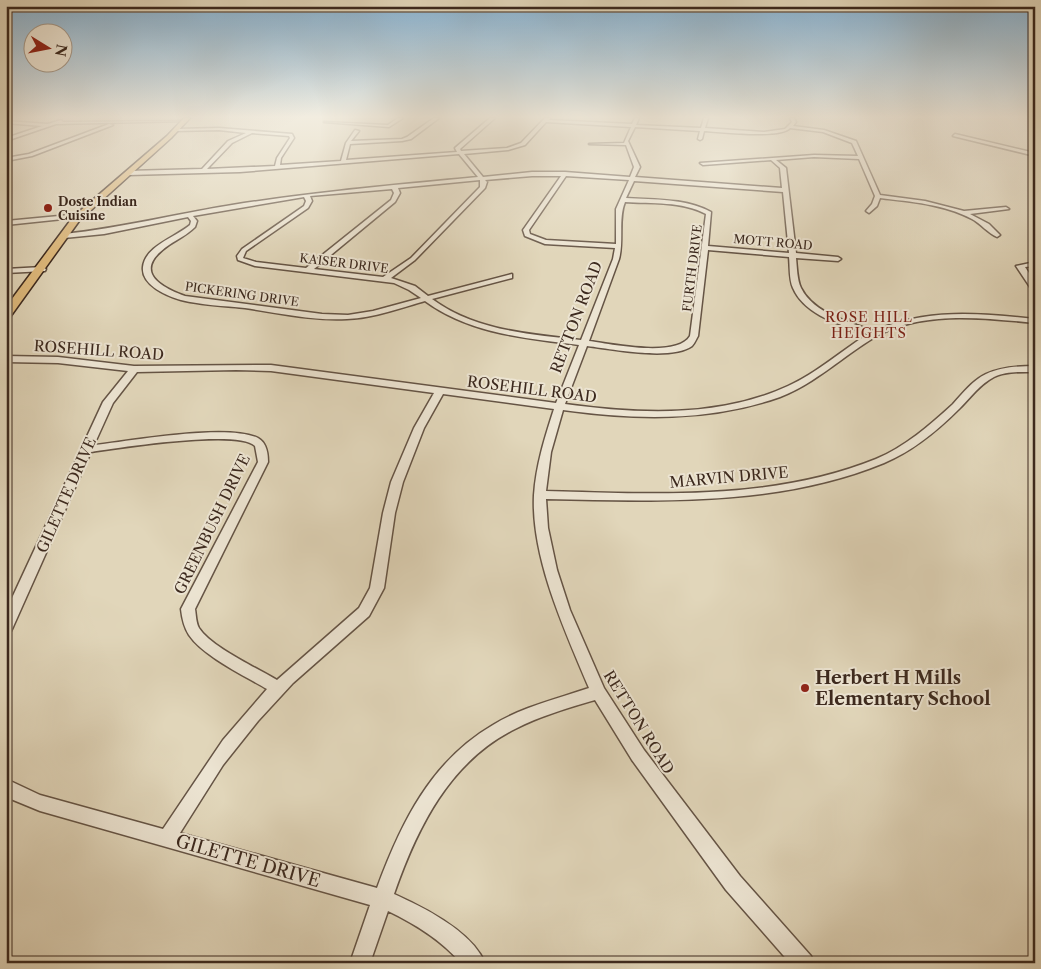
<svg xmlns="http://www.w3.org/2000/svg" width="1041" height="969" font-family="'Libre Caslon Text',serif">
	<style>
		.lines { fill: none; stroke-linecap: round; stroke-linejoin: round }
		.minor-casing { stroke: #655445; stroke-width: 3 }
		.major-casing { stroke: #3c291e; stroke-width: 3 }
		.minor { fill: #ece4d2; fill-rule: evenodd }
		.major { fill: #e0bb7d; fill-rule: evenodd }
		.poi-dot { fill: #8f2418; stroke: #ece4d2; stroke-width: 2 }
		.labels { text-anchor: middle; dominant-baseline: central; stroke-width: 4; stroke-linejoin: round; paint-order: stroke }
		.far-poi-label { font-size: 12px; font-weight: bold; fill: #3c291e; stroke: #ece4d2; text-anchor: start }
		.far-street-label { font-size: 12px; fill: #3c291e; stroke: #ece4d2 }
		.far-neighbourhood-label { font-size: 14px; letter-spacing: 1px; fill: #7a1f14; stroke: #ece4d2 }
		.street-label { font-size: 15px; fill: #3c291e; stroke: #ece4d2 }
		.near-poi-label { font-size: 18px; font-weight: bold; fill: #3c291e; stroke: #ece4d2; text-anchor: start }
		.near-street-label { font-size: 18px; fill: #3c291e; stroke: #ece4d2 }
	</style>
	<rect width="100%" height="100%" fill="#e1d6ba"/>
	<filter id="stains"><feTurbulence type="fractalNoise" baseFrequency=".004" numOctaves="4"/><feColorMatrix values="0 0 0 0 .2 0 0 0 0 .09 0 0 0 0 .02 0 0 0 .5 -.17"/></filter>
	<radialGradient id="worn" r=".72"><stop offset=".6" stop-color="#630" stop-opacity="0"/><stop offset="1" stop-color="#630" stop-opacity=".3"/></radialGradient>
	<g class="lines">
		<g class="minor-casing">
			<g id="minor">
				<path d="M398 118H403L389 127 324 122 388 125Z"/>
				<path d="M434 118H439L411 139 402 141 350 144 346 160 457 152 455 148 490 118H495L460 149 461 151 507 148 521 143 545 118H550L549 120 632 124 635 118H639L636 125 701 128 704 118H708L705 128 764 132 785 129 792 122 790 118H794L796 122 793 126 824 130 856 141 880 195 925 201 964 211 1006 207 1009 209 970 214 989 224 1000 235 997 237C988 233 981 224 972 219 944 204 911 202 880 198L877 206 869 213 866 211 872 204 875 196 859 159 814 157 776 160 786 168 796 253 838 257 841 259 838 261 796 258C797 267 797 280 801 288 814 314 850 322 874 331 925 308 981 313 1035 319V323C984 318 922 310 875 337 843 356 816 383 780 397 710 422 635 420 563 410L551 452 546 491C656 494 772 501 876 459 905 447 930 425 953 404 963 393 973 380 986 374 1001 367 1019 366 1035 366V372C1021 372 1006 371 994 377 980 384 971 397 960 408 938 430 913 451 884 463 777 507 659 501 546 499L548 528 557 570 570 610 604 688 644 750 740 876 811 956 814 963H790L726 890 632 760 595 700C568 708 540 716 515 729 449 762 417 828 394 894 423 907 472 931 485 963H461C441 940 415 924 388 911L370 963H350L370 905 40 811 6 797V779L40 795 163 829 223 740 267 689C245 676 203 656 189 635 184 627 182 618 181 609L258 462 255 446C238 429 118 448 91 452L13 627 11 631 6 632V611L103 402 128 371 58 363 6 362V356L58 357 134 366 271 365 556 403 579 345C525 338 470 334 425 301 400 308 374 318 347 319 314 321 279 313 245 308 224 306 201 305 181 300 167 296 141 285 143 267 145 246 176 237 190 225L191 221 188 217 104 234 64 238 61 236 64 234C121 228 176 214 232 205 314 192 395 185 478 177L459 154 240 172 128 175 125 173 128 171 202 169 228 141 246 133 219 130 174 131 176 129 219 128 292 134 294 138 281 158 280 165 341 161 346 143 355 130 359 131 351 141 402 139 407 137ZM546 122 631 127 624 143 589 144 626 145 634 167 630 177 565 172H532L483 177 464 154 508 150 525 145ZM635 127 700 131 698 139 700 140 702 139 704 131C721 132 780 139 790 128L823 132 852 143 858 156 814 155 700 163 703 165 771 160 780 168 782 188 635 177 640 167 628 141ZM252 133 289 136 290 138 277 158 275 166 207 169 232 143ZM532 176H561L523 230 525 236 545 244 615 248 613 259 581 340C530 334 475 331 432 299L512 278V274L428 296 415 286 391 278 415 260 485 188 487 182 485 180ZM566 176 629 180 616 209V244L546 240 530 234 529 230ZM480 180V187L411 258 383 277 314 269 395 202 400 193 398 188ZM634 181 783 192 789 253 708 246 711 212C685 198 655 200 626 198ZM392 189 394 193 391 200 306 268 256 262 243 258 246 251 308 208 312 201 310 196ZM304 197 306 201 304 206 242 249 237 256 238 260 255 266 394 283 409 290 421 298 373 311 348 315 322 314 185 296C155 285 134 269 169 245 178 239 187 235 195 227L197 221 193 216ZM625 202C652 204 682 201 706 214L690 336C677 358 611 344 589 341L619 259C624 241 618 219 625 202ZM708 250 789 257C790 266 789 280 793 288 805 316 842 325 868 334 841 351 817 373 788 386 719 418 638 414 565 404L587 346C612 349 671 361 692 346 695 343 696 339 698 336ZM236 370 271 371 434 393 414 428 391 482 383 513 370 588 359 608 277 680C257 668 211 647 199 628 196 623 196 615 195 609L268 462C268 454 267 443 258 438 228 423 130 441 94 445L113 403 137 372ZM443 394 554 409C545 437 536 465 534 495 531 558 565 631 589 688 557 699 522 707 493 725 431 761 401 823 377 888L180 833 223 765 258 721 293 683 369 616 384 588 395 513 403 482 424 428Z"/>
				<path d="M61 120 63 122 187 121 56 124 6 141V138L42 126 6 123V121L48 124Z"/>
				<path d="M109 124 113 125 32 156 6 161V158L29 154Z"/>
				<path d="M955 134 1035 153V156L953 136Z"/>
				<path d="M80 214 82 215V217L6 225V221Z"/>
				<path d="M1035 262V266L1025 267 1035 282V290H1032L1016 266Z"/>
				<path d="M42 267 46 269 45 271 6 273V269Z"/>
			</g>
		</g>
		<g class="major-casing">
			<path id="major" d="M184 118H190L171 138 79 221 10 317 6 318V307L73 217 167 136Z"/>
		</g>
		<use href="#minor" class="minor"/>
		<use href="#major" class="major"/>
	</g>
	<linearGradient id="sky" x2="0" y2="1"><stop stop-color="#88b5d6"/><stop offset="0.46" stop-color="#f2ede0"/><stop offset="1" stop-color="#f2ede0" stop-opacity="0"/></linearGradient>
	<rect width="1041" height="254" fill="url(#sky)"/>
	<g class="poi-dot">
		<circle cx="48" cy="208" r="5"/>
		<circle cx="805" cy="688" r="5"/>
	</g>
	<g class="labels">
		<g class="far-poi-label">
			<text x="58" y="201">Doste Indian<tspan x="58" dy="14">Cuisine</tspan></text>
		</g>
		<g class="far-street-label">
			<text transform="translate(773 242) rotate(5)">MOTT ROAD</text>
			<text transform="translate(344 263) rotate(7)">KAISER DRIVE</text>
			<text transform="translate(692 268) rotate(-83)">FURTH DRIVE</text>
			<text transform="translate(242 294) rotate(8)">PICKERING DRIVE</text>
		</g>
		<g class="far-neighbourhood-label">
			<text x="869" y="317">ROSE HILL<tspan x="869" dy="16">HEIGHTS</tspan></text>
		</g>
		<g class="street-label">
			<text transform="translate(576 317) rotate(-69)">RETTON ROAD</text>
			<text transform="translate(99 350) rotate(4)">ROSEHILL ROAD</text>
			<text transform="translate(532 389) rotate(7)">ROSEHILL ROAD</text>
			<text transform="translate(729 477) rotate(-5)">MARVIN DRIVE</text>
			<text transform="translate(66 495) rotate(-66)">GILETTE DRIVE</text>
			<text transform="translate(212 524) rotate(-64)">GREENBUSH DRIVE</text>
			<text transform="translate(639 722) rotate(58)">RETTON ROAD</text>
		</g>
		<g class="near-poi-label">
			<text x="815" y="678">Herbert H Mills<tspan x="815" dy="21">Elementary School</tspan></text>
		</g>
		<g class="near-street-label">
			<text transform="translate(248 861) rotate(16)">GILETTE DRIVE</text>
		</g>
	</g>
	<rect width="1041" height="969" fill="none" stroke="#e1d6ba" stroke-width="25"/>
	<rect x="8" y="8" width="1026" height="954" fill="none" stroke="#3c291e" stroke-width="2.5"/>
	<rect x="12" y="12" width="1016" height="944" fill="none" stroke="#3c291e"/>
	<g transform="translate(48 48) rotate(100)"><circle r="24" fill="#ece4d2" stroke="#a6998a"/>
	<path d="M0-4L9 19L0 12L-9 19Z" fill="#8f2418"/>
	<text y="-8" font-size="14" font-weight="bold" text-anchor="middle" fill="#3c291e">N</text>
	</g>
	<rect width="100%" height="100%" filter="url(#stains)"/>
	<rect width="100%" height="100%" fill="url(#worn)"/>
</svg>
